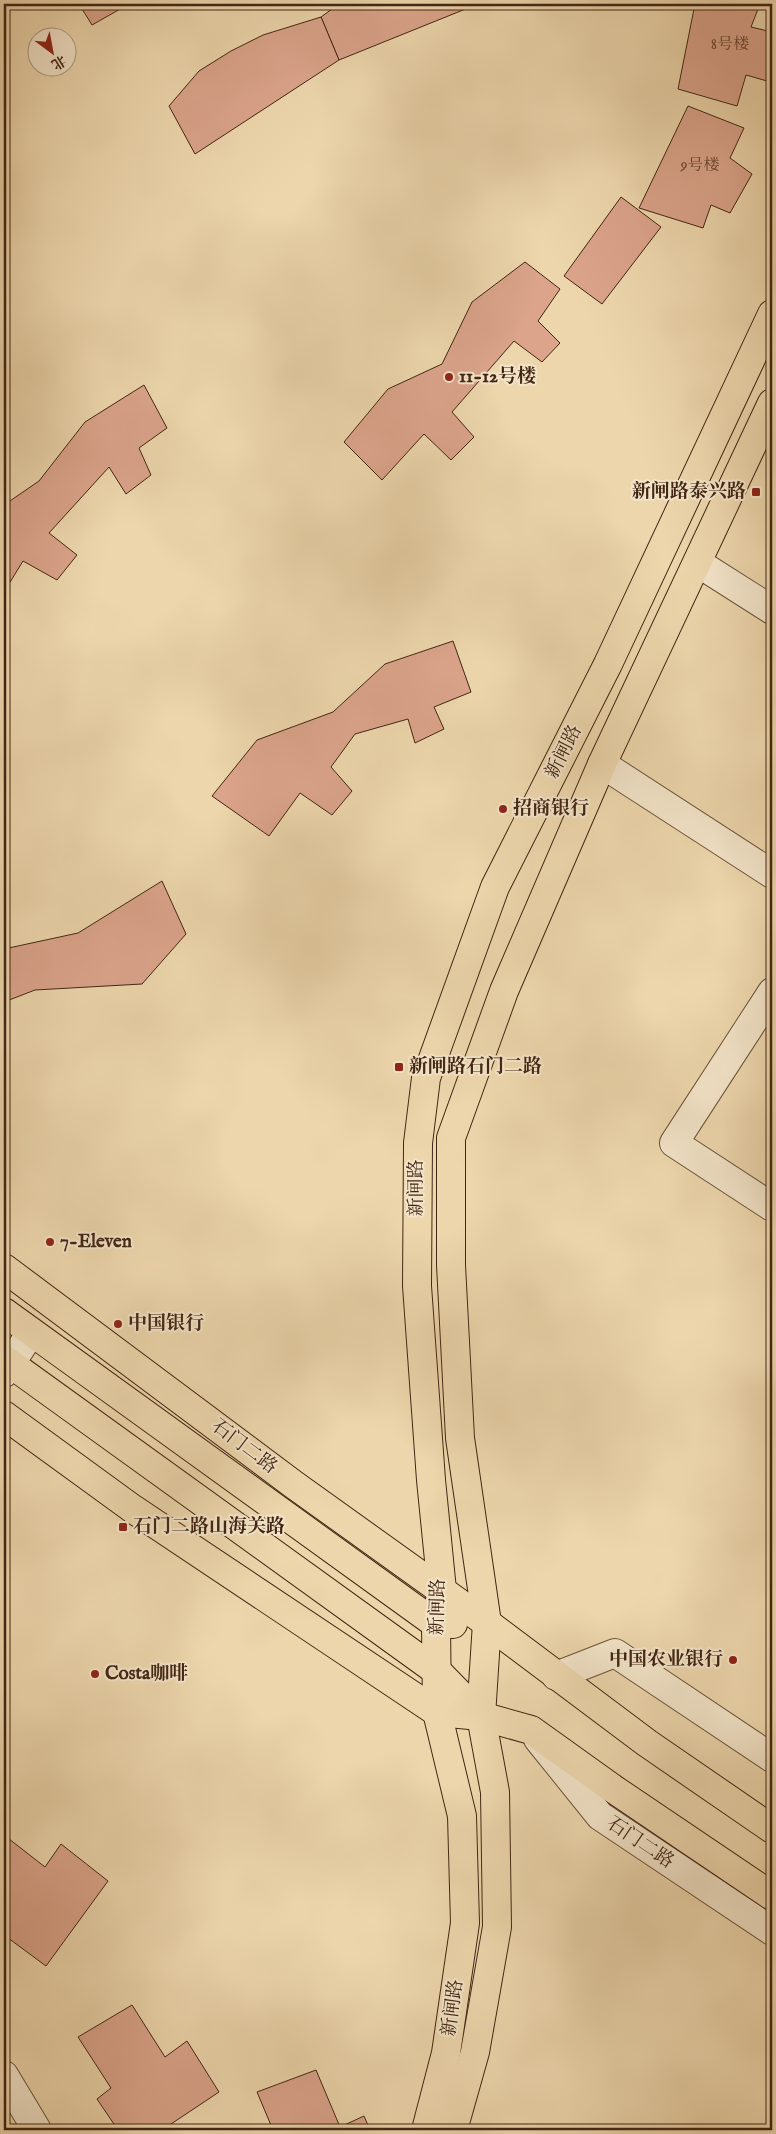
<svg xmlns="http://www.w3.org/2000/svg" width="776" height="2134" font-family="'IM FELL English','Noto Serif SC',serif">
	<style>
		.building { fill: #dba48b; stroke: #422614 }
		.lines { fill: none; stroke-linecap: round; stroke-linejoin: round }
		.minor-casing { stroke: #6d523a; stroke-width: 30 }
		.major-casing { stroke: #422614; stroke-width: 30 }
		.minor { stroke: #f3e4c9; stroke-width: 28 }
		.major { stroke: #edd6ac; stroke-width: 28 }
		.poi-dot { fill: #8f2418; stroke: #f3e4c9; stroke-width: 2 }
		.labels { text-anchor: middle; dominant-baseline: central; stroke-width: 4; stroke-linejoin: round; paint-order: stroke }
		.number-label { font-size: 16px; fill: #684632 }
		.poi-label { font-size: 19px; font-weight: bold; fill: #422614; stroke: #f3e4c9; text-anchor: start }
		.street-label { font-size: 19px; fill: #422614; stroke: #f3e4c9 }
	</style>
	<rect width="100%" height="100%" fill="#edd6ac"/>
	<filter id="stains"><feTurbulence type="fractalNoise" baseFrequency=".004" numOctaves="4"/><feColorMatrix values="0 0 0 0 .2 0 0 0 0 .09 0 0 0 0 .02 0 0 0 .5 -.17"/></filter>
	<radialGradient id="worn" r=".72"><stop offset=".6" stop-color="#630" stop-opacity="0"/><stop offset="1" stop-color="#630" stop-opacity=".3"/></radialGradient>
	<g class="building">
		<path d="M79 4H129L92 25Z"/>
		<path d="M339 4H478L339 60 321 17Z"/>
		<path d="M695 4H760L751 27 772 32V59L767 81 746 75 737 106 678 89Z"/>
		<path d="M321 17 339 60 195 154 169 106 199 71 231 51 263 35Z"/>
		<path d="M688 106 744 128 730 158 752 174 730 213 711 205 703 228 639 208Z"/>
		<path d="M621 197 661 227 602 304 564 276Z"/>
		<path d="M525 262 560 289 538 321 560 343 542 362 514 341 452 412 474 437 451 460 424 434 382 480 344 442 388 389 442 364 472 302Z"/>
		<path d="M144 385 167 428 139 448 151 475 126 494 109 467 49 533 77 555 57 580 23 561 4 592V505L39 481 85 422Z"/>
		<path d="M453 641 471 692 434 707 444 729 415 743 408 719 355 734 331 767 352 791 332 815 300 793 269 836 212 796 257 740 333 712 385 664Z"/>
		<path d="M162 881 186 934 142 984 35 990 4 1002V949L78 933Z"/>
		<path d="M4 1835 45 1867 61 1844 108 1881 46 1966 4 1935Z"/>
		<path d="M132 2005 165 2057 187 2041 219 2092 162 2130H118L97 2099 111 2088 78 2037Z"/>
		<path d="M316 2070 340 2127 364 2116 370 2130H273L257 2092Z"/>
	</g>
	<g class="lines">
		<g class="minor-casing">
			<g id="minor">
				<path d="M698 563 772 610"/>
				<path d="M602 764 772 874"/>
				<path d="M772 992 674 1143 772 1207"/>
				<path d="M4 1373 31 1333"/>
				<path d="M556 1676 615 1653 772 1758"/>
				<path d="M538 1739 600 1816 772 1931"/>
				<path d="M4 2075 37 2130"/>
			</g>
		</g>
		<g class="major-casing">
			<g id="major">
				<path d="M4 1268 293 1484 487 1623 647 1743 772 1829"/>
				<path d="M4 1312 436 1624H453"/>
				<path d="M4 1359 438 1672 481 1716"/>
				<path d="M4 1415 133 1509 437 1712 481 1716 531 1730 612 1788 772 1896"/>
				<path d="M426 2130 446 2053 465 1923 462 1816 437 1712 436 1624 442 1590 431 1480 417 1286 418 1143 426 1078 495 887 608 664 772 314"/>
				<path d="M453 2130 475 2052 497 1927 495 1792 481 1716 487 1623 460 1438 451 1265V1138L504 991 602 764 772 403"/>
			</g>
		</g>
		<use href="#minor" class="minor"/>
		<use href="#major" class="major"/>
	</g>
	<g class="poi-dot">
		<circle cx="449" cy="377" r="5"/>
		<rect x="751" y="487" width="10" height="10" rx="2.5"/>
		<circle cx="503" cy="809" r="5"/>
		<rect x="394" y="1062" width="10" height="10" rx="2.5"/>
		<circle cx="50" cy="1242" r="5"/>
		<circle cx="118" cy="1324" r="5"/>
		<rect x="118" y="1522" width="10" height="10" rx="2.5"/>
		<circle cx="733" cy="1660" r="5"/>
		<circle cx="95" cy="1674" r="5"/>
	</g>
	<g class="labels">
		<g class="number-label">
			<text x="730" y="45">8号楼</text>
			<text x="700" y="166">9号楼</text>
		</g>
		<g class="poi-label">
			<text x="459" y="377">11-12号楼</text>
			<text x="746" y="492" text-anchor="end">新闸路泰兴路</text>
			<text x="513" y="809">招商银行</text>
			<text x="409" y="1067">新闸路石门二路</text>
			<text x="60" y="1242">7-Eleven</text>
			<text x="128" y="1324">中国银行</text>
			<text x="133" y="1527">石门二路山海关路</text>
			<text x="723" y="1660" text-anchor="end">中国农业银行</text>
			<text x="105" y="1674">Costa咖啡</text>
		</g>
		<g class="street-label">
			<text transform="translate(564 752) rotate(-63)">新闸路</text>
			<text transform="translate(417 1188) rotate(-90)">新闸路</text>
			<text transform="translate(244 1447) rotate(37)">石门二路</text>
			<text transform="translate(438 1607) rotate(-88)">新闸路</text>
			<text transform="translate(640 1843) rotate(34)">石门二路</text>
			<text transform="translate(453 2008) rotate(-82)">新闸路</text>
		</g>
	</g>
	<rect width="776" height="2134" fill="none" stroke="#edd6ac" stroke-width="20"/>
	<rect x="5" y="5" width="766" height="2124" fill="none" stroke="#422614" stroke-width="2.5"/>
	<rect x="10" y="10" width="756" height="2114" fill="none" stroke="#422614"/>
	<g transform="translate(52 52) rotate(148)"><circle r="24" fill="#f3e4c9" stroke="#ac9881"/>
	<path d="M0-4L9 19L0 12L-9 19Z" fill="#8f2418"/>
	<text y="-8" font-size="14" font-weight="bold" text-anchor="middle" fill="#422614">北</text>
	</g>
	<rect width="100%" height="100%" filter="url(#stains)"/>
	<rect width="100%" height="100%" fill="url(#worn)"/>
</svg>
